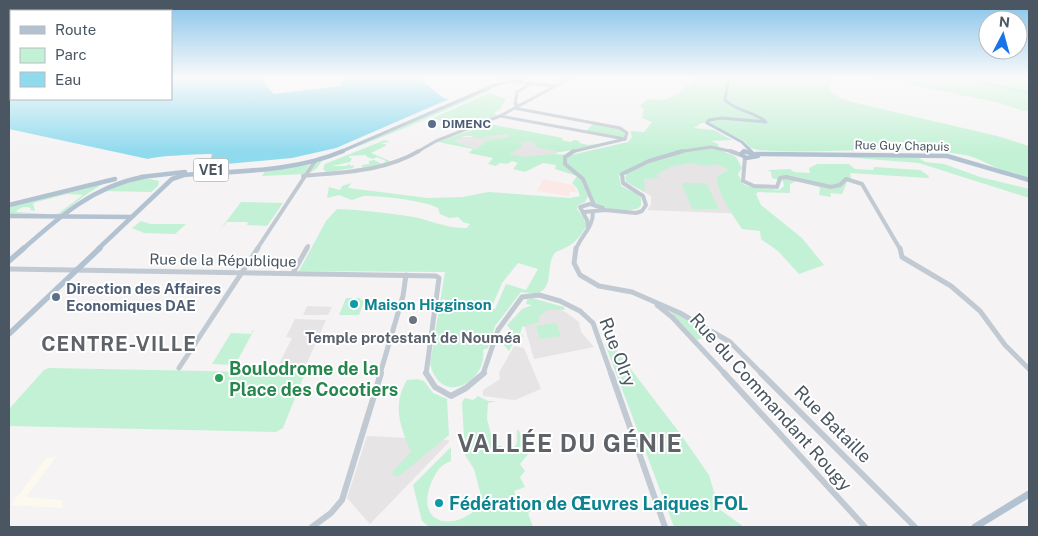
<svg xmlns="http://www.w3.org/2000/svg" width="1038" height="536" font-family="'Public Sans',sans-serif">
	<style>
		.commercial { fill: #fdf9ef }
		.education { fill: #e6e4e5 }
		.medical { fill: #fce8e6 }
		.green { fill: #c3f1d5; fill-rule: evenodd }
		.water { fill: #90daee }
		.lines { fill: none; stroke-linecap: round; stroke-linejoin: round }
		.stream { stroke: #90daee; stroke-width: 1 }
		.highway-casing { stroke: #7690ad; stroke-width: 3 }
		.minor-far3 { stroke: #c1cad2; stroke-width: 3 }
		.minor-far2 { stroke: #c1cad2; stroke-width: 4 }
		.minor-far1 { stroke: #c1cad2; stroke-width: 5 }
		.minor { stroke: #c1cad2; stroke-width: 6 }
		.major-far3 { stroke: #b3c2d1; stroke-width: 3 }
		.major-far2 { stroke: #b3c2d1; stroke-width: 4.5 }
		.major-far1 { stroke: #b3c2d1; stroke-width: 5.5 }
		.major { stroke: #b3c2d1; stroke-width: 7 }
		.highway { fill: #8ba5c1; fill-rule: evenodd }
		.service-dot { fill: #5c6f8a; stroke: #fff; stroke-width: 2 }
		.culture-dot { fill: #0f9aa8; stroke: #fff; stroke-width: 2 }
		.worship-dot { fill: #6b7280; stroke: #fff; stroke-width: 2 }
		.leisure-dot { fill: #2e9e5b; stroke: #fff; stroke-width: 2 }
		.labels { text-anchor: middle; dominant-baseline: central; stroke-width: 4; stroke-linejoin: round; paint-order: stroke }
		.far-service-label { font-size: 12px; font-weight: bold; fill: #4e5e75; stroke: #fff; text-anchor: start }
		.far-street-label { font-size: 12px; fill: #4a5661; stroke: #fff }
		.shield { fill: #fff; stroke: #808990; stroke-width: 1 }
		.shield-label { font-size: 14px; font-weight: bold; fill: #4a5661 }
		.street-label { font-size: 15px; fill: #4a5661; stroke: #fff }
		.service-label { font-size: 15px; font-weight: bold; fill: #4e5e75; stroke: #fff; text-anchor: start }
		.culture-label { font-size: 15px; font-weight: bold; fill: #0d838f; stroke: #fff; text-anchor: start }
		.worship-label { font-size: 15px; font-weight: bold; fill: #5b616d; stroke: #fff }
		.near-street-label { font-size: 18px; fill: #4a5661; stroke: #fff }
		.near-leisure-label { font-size: 18px; font-weight: bold; fill: #27864d; stroke: #fff; text-anchor: start }
		.near-culture-label { font-size: 18px; font-weight: bold; fill: #0d838f; stroke: #fff; text-anchor: start }
		.district-label { font-size: 20px; font-weight: bold; letter-spacing: 1px; fill: #5f6368; stroke: #fff }
		.near-district-label { font-size: 24px; font-weight: bold; letter-spacing: 1px; fill: #5f6368; stroke: #fff }
	</style>
	<rect width="100%" height="100%" fill="#f5f3f3"/>
	<path class="commercial" d="M56 457 26 497 62 500 63 508 11 505 46 458Z"/>
	<g class="education">
		<path d="M518 133 478 149 454 142 460 137 482 138Z"/>
		<path d="M534 141 563 148 556 154 530 157H518L507 153 506 144 513 142Z"/>
		<path d="M725 153 734 155 735 176 770 215 647 210 651 205V196L626 182 625 176Z"/>
		<path d="M307 306H308L332 307 328 315H303Z"/>
		<path d="M553 306 567 313 579 322 581 332 594 347 534 359 523 321 533 308Z"/>
		<path d="M295 319 326 320 306 365 279 364 292 338 286 337Z"/>
		<path d="M514 346 524 348 541 389 515 400 483 396V390L500 379 499 373Z"/>
		<path d="M367 436 449 440V442L370 524 347 498Z"/>
	</g>
	<path class="medical" d="M543 179 573 185 577 192H570L569 196 537 191Z"/>
	<g class="green">
		<path d="M693 77H1029V110L1023 111 1000 103 893 81 836 78 835 82 831 83 829 90 840 98 852 102 997 136 1029 146V179C1021 176 1012 174 1003 171 991 166 979 158 965 155 897 142 827 156 758 150L751 148 743 140 706 123H701L694 128 714 130 732 140 711 141 718 144 720 150 736 157 742 168 738 174 743 184 747 186 779 190 784 186 783 181 772 178 771 172 768 170 790 169 794 172 810 173 809 168 817 164H849L855 169 873 170 874 167 920 170 929 176 928 178 850 173 851 178 847 182 842 194 830 193 831 197 819 195 820 189 819 187 797 181 790 184V193L758 192 756 194 761 205 802 238 824 265 799 274 778 251 761 239 760 231 742 229C734 217 716 192 717 176L729 170 717 164 706 166 690 163 670 167 656 175 660 178 644 179 645 192 626 182V173L619 176 621 186 637 194 641 198V206C632 214 611 210 601 206 596 205 592 199 588 196L585 202 578 205 577 209 584 218 586 227C582 234 575 243 567 247 564 249 559 250 556 252 542 264 561 301 521 292L495 326 488 348 483 350C488 380 442 409 430 364L445 272 299 271 326 221 337 209C362 210 389 213 414 217 432 221 449 229 467 228L470 224 463 222 458 217 449 218 440 214 438 208C428 201 377 195 363 196 360 197 356 199 352 200L339 195 327 198 329 187 340 190 342 186 351 183 348 188 428 198 463 197 488 192 570 198 580 196 577 188 572 183 577 176 555 169 556 165 543 163 525 172 513 169 518 163 512 161 507 164 500 163 496 166 488 164 493 158 469 153 473 149 438 142 489 124 563 138 562 140 571 142 574 140 580 141 579 143 588 145 618 142 560 152 536 147 535 143 530 141 519 143 523 146 509 154 526 157 550 154 571 155 628 142 632 137 630 131 644 132 652 122 642 118 644 110 640 106 648 99C665 101 676 99 686 85L693 84ZM508 134 509 137 486 141 477 149 455 142C459 137 468 134 474 137L463 138H482ZM518 263 538 269 526 290 506 284 495 309H491L502 283Z"/>
		<path d="M492 87 491 90 410 126 322 161 316 169 308 174 313 163 343 153Z"/>
		<path d="M489 93 506 99 500 109 494 113 497 115 464 129 433 118Z"/>
		<path d="M593 124 618 128 625 134V138L586 131Z"/>
		<path d="M385 140 390 142 381 143 387 145 371 153 392 162 378 167 362 168V165L369 164V161L374 160 382 164 386 161 377 157 373 159 367 157 366 155 349 156V158H352L350 162 332 166H346L350 164V166L354 165 353 168 326 172 323 169 325 164Z"/>
		<path d="M843 157 919 158 925 162 944 164 980 177 1029 189V198L919 163Z"/>
		<path d="M310 163 304 174 262 176 265 171Z"/>
		<path d="M145 178 159 181 158 186 151 192 104 191 90 198 70 213 97 192Z"/>
		<path d="M104 183 84 196 61 214 54 213H59L83 195 67 194 33 203 35 211 30 210 31 208C26 206 19 207 16 212L47 214 9 215V206Z"/>
		<path d="M685 183H703L707 185 719 209H692L682 184Z"/>
		<path d="M241 202 283 203 267 226 247 225 248 222H227L219 231Z"/>
		<path d="M141 221 151 224H186L175 234 144 233 132 228Z"/>
		<path d="M346 298H361L360 300H370L368 304H363L359 315H339Z"/>
		<path d="M532 298 564 307 565 310H547L539 316V322L522 327 520 334 524 336 515 340 509 351 501 342 511 330 507 325 522 309 532 305 526 304 527 300Z"/>
		<path d="M667 308 710 330 705 337 697 340Z"/>
		<path d="M556 323 561 336 540 339 536 326Z"/>
		<path d="M253 330H254L235 365 212 364 231 333 251 334Z"/>
		<path d="M605 344 613 346 679 432 709 475 719 509 744 527H674Z"/>
		<path d="M49 368 304 373H305L283 428 276 432 9 426V409L44 370Z"/>
		<path d="M417 379 424 381 433 393 447 399 449 435 399 476H394L392 472 411 452C400 426 392 405 407 380Z"/>
		<path d="M478 396 488 401H496L488 403 487 419 493 442C500 446 515 455 517 441 517 436 516 433 518 429L530 452 520 464 525 471 520 477 525 487 514 491 521 509 547 499 548 500 528 513 533 527H429L422 521 413 485 451 447V461C441 465 438 469 433 479 412 523 453 536 483 503L474 469 465 455 462 402 465 398 473 400Z"/>
	</g>
	<path class="water" d="M9 77H11V99H171V77H261L266 86 274 94 340 86 345 77H418L443 98 449 99 336 148 292 158 216 165 210 162 212 154C201 154 154 156 148 159L9 129Z"/>
	<g class="lines">
		<path class="stream" d="M962 78 1029 93"/>
		<g class="highway-casing">
			<path id="highway" d="M514 77H518L516 79 522 81 520 82 512 80V78Z"/>
		</g>
		<g class="minor-far3">
			<path d="M495 77H503"/>
			<path d="M509 81 554 86"/>
			<path d="M518 105 515 104 517 92 532 83"/>
			<path d="M514 108 620 128 627 133 625 139"/>
			<path d="M500 116 625 139"/>
			<path d="M417 152 436 141 500 116 572 77"/>
			<path d="M571 152 625 139"/>
			<path d="M677 152 711 147 734 152"/>
		</g>
		<g class="minor-far2">
			<path d="M574 151 565 157V164L583 179 594 205"/>
			<path d="M730 151 741 155"/>
			<path d="M745 157 743 181 754 186 777 187 780 178 786 177 831 187 840 185 846 179 862 184 900 249"/>
			<path d="M303 176C344 172 383 172 419 151"/>
			<path d="M584 212 605 210 636 213 642 211 646 205 643 196 623 183 622 174 649 161 683 151"/>
			<path d="M588 228 587 220 580 207 590 204 603 208"/>
			<path d="M257 249 315 161"/>
			<path d="M306 249 308 246"/>
			<path d="M576 249C582 234 593 228 593 212"/>
		</g>
		<g class="minor-far1">
			<path d="M576 248 574 263 580 275 599 286 632 292 680 313 730 342 762 374"/>
			<path d="M900 248 902 257 951 286 980 311 1005 345 1029 369"/>
			<path d="M9 269 436 276 439 278 426 374"/>
			<path d="M293 273 307 248"/>
			<path d="M657 305 672 317 725 374"/>
			<path d="M179 368 258 248"/>
			<path d="M380 374 403 296 406 275"/>
			<path d="M483 374 498 330 522 297 539 295 560 301 580 311 593 323 611 374"/>
		</g>
		<g class="minor">
			<path d="M426 373 435 387 451 396 466 388 484 373"/>
			<path d="M611 373 665 527"/>
			<path d="M724 373 865 527"/>
			<path d="M761 373 915 527"/>
			<path d="M312 527 331 513 342 500 381 373"/>
		</g>
		<g class="major-far3">
			<path d="M729 77 725 100C737 112 754 111 766 122L722 118 709 120 707 123 742 142 752 152"/>
			<path d="M499 80 503 77 510 79"/>
			<path d="M340 152 495 85 510 81V79"/>
			<path d="M743 152H750"/>
		</g>
		<g class="major-far2">
			<path d="M744 151 758 156 746 158 741 154Z"/>
			<path d="M756 154 947 156 1029 180"/>
			<path d="M141 177 185 172"/>
			<path d="M9 205 115 179"/>
			<path d="M9 216 131 217"/>
			<path d="M23 249C59 217 94 186 143 177"/>
			<path d="M98 249 172 179 184 175C236 171 294 172 343 151"/>
		</g>
		<g class="major-far1">
			<path d="M9 261 24 248"/>
			<path d="M9 334 100 248"/>
		</g>
		<path class="major" d="M975 527 1029 494"/>
		<use href="#highway" class="highway"/>
	</g>
	<linearGradient id="sky" x2="0" y2="1"><stop stop-color="#85c3ea"/><stop offset="0.51" stop-color="#fafafa"/><stop offset="1" stop-color="#fafafa" stop-opacity="0"/></linearGradient>
	<rect width="1038" height="152" fill="url(#sky)"/>
	<g class="service-dot">
		<circle cx="432" cy="124" r="5"/>
		<circle cx="56" cy="297" r="5"/>
	</g>
	<g class="culture-dot">
		<circle cx="354" cy="304" r="5"/>
		<circle cx="439" cy="503" r="5"/>
	</g>
	<circle class="worship-dot" cx="413" cy="320" r="5"/>
	<circle class="leisure-dot" cx="219" cy="378" r="5"/>
	<g class="labels">
		<g class="far-service-label">
			<text x="442" y="124">DIMENC</text>
		</g>
		<g class="far-street-label">
			<text transform="translate(902 146) rotate(1)">Rue Guy Chapuis</text>
		</g>
		<rect class="shield" x="193.5" y="158.5" width="35" height="23" rx="4"/>
		<g class="shield-label">
			<text x="211" y="170">VE1</text>
		</g>
		<g class="street-label">
			<text transform="translate(223 260) rotate(1)">Rue de la République</text>
		</g>
		<g class="service-label">
			<text x="66" y="288">Direction des Affaires<tspan x="66" dy="17">Economiques DAE</tspan></text>
		</g>
		<g class="culture-label">
			<text x="364" y="304">Maison Higginson</text>
		</g>
		<g class="worship-label">
			<text x="413" y="337">Temple protestant de Nouméa</text>
		</g>
		<g class="near-street-label">
			<text transform="translate(618 352) rotate(69)">Rue Olry</text>
			<text transform="translate(771 402) rotate(48)">Rue du Commandant Rougy</text>
			<text transform="translate(833 424) rotate(45)">Rue Bataille</text>
		</g>
		<g class="near-leisure-label">
			<text x="229" y="368">Boulodrome de la<tspan x="229" dy="21">Place des Cocotiers</tspan></text>
		</g>
		<g class="near-culture-label">
			<text x="449" y="503">Fédération de Œuvres Laiques FOL</text>
		</g>
		<g class="district-label">
			<text x="119" y="344">CENTRE-VILLE</text>
		</g>
		<g class="near-district-label">
			<text x="570" y="443">VALLÉE DU GÉNIE</text>
		</g>
	</g>
	<rect width="1038" height="536" fill="none" stroke="#4a5661" stroke-width="20"/>
	<rect x="10" y="10" width="162" height="90" fill="#ffffff" stroke="#b7bbc0"/>
	<rect x="20" y="26" width="25" height="8" fill="#b3c2d1" stroke="#b7bbc0"/>
	<text x="55" y="35" font-size="15" fill="#4a5661">Route</text>
	<rect x="20" y="48" width="25" height="15" fill="#c3f1d5" stroke="#b7bbc0"/>
	<text x="55" y="60" font-size="15" fill="#4a5661">Parc</text>
	<rect x="20" y="72" width="25" height="15" fill="#90daee" stroke="#b7bbc0"/>
	<text x="55" y="85" font-size="15" fill="#4a5661">Eau</text>
	<g transform="translate(1003 35) rotate(6)"><circle r="24" fill="#ffffff" stroke="#b7bbc0"/>
	<path d="M0-4L9 19L0 12L-9 19Z" fill="#1a73e8"/>
	<text y="-8" font-size="14" font-weight="bold" text-anchor="middle" fill="#4a5661">N</text>
	</g>
</svg>
